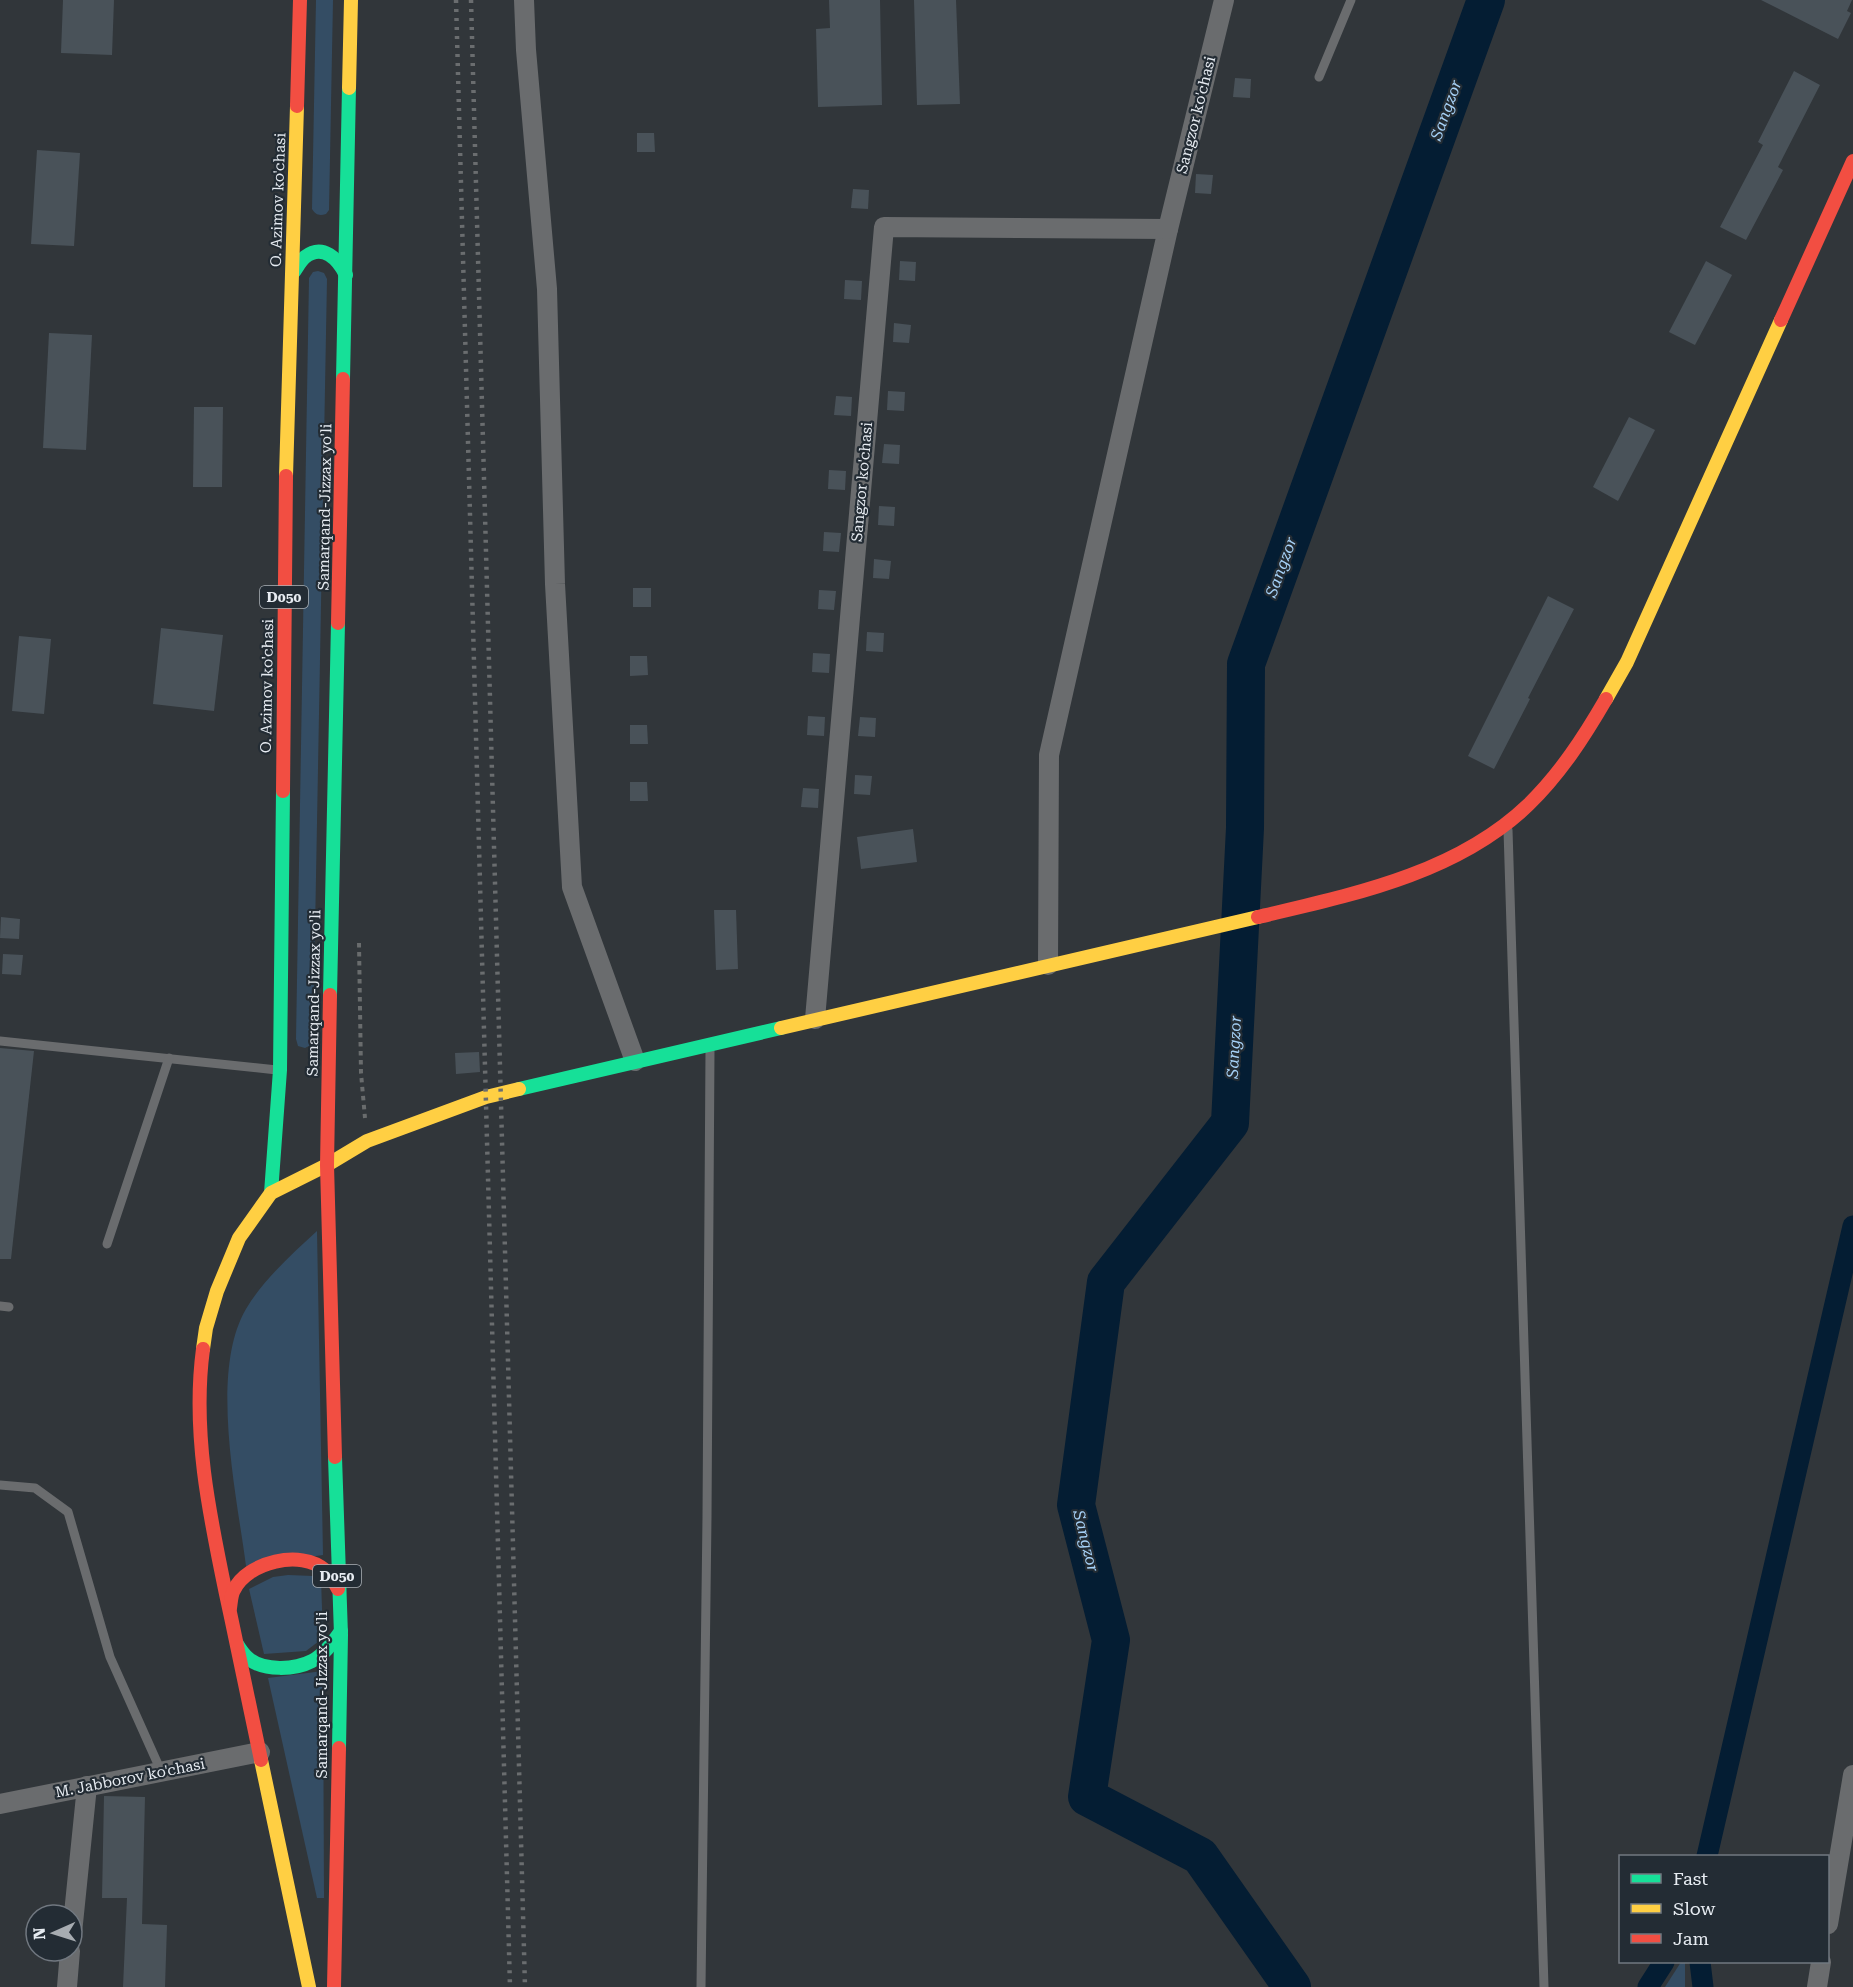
<svg xmlns="http://www.w3.org/2000/svg" width="1853" height="1987" font-family="'Roboto Serif',serif">
	<style>
		.green { fill: #344d64 }
		.lines { fill: none; stroke-linecap: round; stroke-linejoin: round }
		.canal { stroke: #041d33; stroke-width: 21 }
		.river { stroke: #041d33; stroke-width: 38 }
		.building { fill: #495259 }
		.path { stroke: #696c6d; stroke-width: 4; stroke-dasharray: 4.5 4.5; stroke-linecap: butt }
		.lane { stroke: #6a6c6e; stroke-width: 9 }
		.street { stroke: #6a6c6e; stroke-width: 20 }
		.fast { stroke: #16e098; stroke-width: 14 }
		.slow { stroke: #ffcf43; stroke-width: 14 }
		.jam { stroke: #f24e42; stroke-width: 14 }
		.rail { stroke: #6a6d6f; stroke-width: 4.5; stroke-dasharray: 3 6; stroke-linecap: butt }
		.labels { text-anchor: middle; dominant-baseline: central; stroke-width: 4.5; stroke-linejoin: round; paint-order: stroke }
		.shield { fill: #232c34; stroke: #acb2b8; stroke-width: 1.5 }
		.shield-label { font-size: 14px; font-weight: bold; fill: #e6ebf1 }
		.street-label { font-size: 15px; fill: #e6ebf1; stroke: #232c34 }
		.water-label { font-size: 16px; font-style: italic; fill: #a6d1f7; stroke: #232c34 }
	</style>
	<rect width="100%" height="100%" fill="#31363a"/>
	<g class="green">
		<path d="M316 0H333L329 210 326 214C319 216 316 215 312 209Z"/>
		<path d="M318 271 324 273 327 279 313 1040 311 1045 305 1048 298 1046 296 1039 309 278 313 272Z"/>
		<path d="M317 1231 323 1555 246 1566C237 1496 209 1372 246 1309 264 1279 291 1255 317 1231Z"/>
		<path d="M288 1575 313 1576 321 1579 323 1638 306 1651 264 1654 249 1589 273 1577Z"/>
		<path d="M323 1671 324 1898H317L268 1678Z"/>
		<path d="M1681 1962H1685V1987H1665Z"/>
	</g>
	<g class="lines">
		<g class="canal">
			<path d="M1707 1856 1853 1226"/>
			<path d="M1700 1962 1703 1987"/>
			<path d="M1648 1987 1664 1962"/>
		</g>
		<path class="river" d="M1292 1987 1200 1856 1087 1797 1111 1640 1076 1505 1106 1282 1230 1123 1245 828 1246 664 1486 0"/>
	</g>
	<g class="building">
		<path d="M63 0H114L112 55 61 53Z"/>
		<path d="M829 0H880L882 105 818 107 816 29 830 28Z"/>
		<path d="M914 0H956L960 104 917 105Z"/>
		<path d="M1761 0H1852L1847 11 1851 13 1838 39Z"/>
		<path d="M1794 71 1820 85 1778 167 1783 170 1746 240 1720 227 1763 145 1758 142Z"/>
		<path d="M1235 78 1251 79 1250 98 1233 97Z"/>
		<path d="M637 133H654L655 152H637Z"/>
		<path d="M37 150 80 153 74 246 31 244Z"/>
		<path d="M1196 174 1213 175 1211 194 1195 193Z"/>
		<path d="M853 189 869 190 868 209 851 208Z"/>
		<path d="M900 261 916 262 915 281 899 280Z"/>
		<path d="M1706 261 1732 275 1695 345 1669 332Z"/>
		<path d="M845 280 862 281 861 300 844 299Z"/>
		<path d="M894 323 911 325 909 343 893 342Z"/>
		<path d="M49 333 92 335 86 450 43 448Z"/>
		<path d="M888 391 905 392 904 411 887 410Z"/>
		<path d="M836 396 852 397 851 416 834 415Z"/>
		<path d="M194 407H223L222 487H193Z"/>
		<path d="M1629 417 1655 430 1618 501 1593 487Z"/>
		<path d="M884 444 900 445 899 464 882 463Z"/>
		<path d="M829 470 846 471 845 490 828 489Z"/>
		<path d="M879 506 895 507 894 526 878 525Z"/>
		<path d="M824 532 841 533 839 552 823 551Z"/>
		<path d="M874 559 891 561 889 579 873 578Z"/>
		<rect x="633" y="588" width="18" height="19"/>
		<path d="M819 590 836 591 834 610 818 609Z"/>
		<path d="M1548 596 1574 609 1528 698 1530 699 1494 769 1468 756Z"/>
		<path d="M161 628 223 635 214 711 153 704Z"/>
		<path d="M867 632 884 633 883 652 866 651Z"/>
		<path d="M19 636 51 639 44 714 12 711Z"/>
		<path d="M813 653 830 654 829 673 812 672Z"/>
		<path d="M630 656H647L648 675 630 676Z"/>
		<path d="M808 716 825 717 824 736 807 735Z"/>
		<path d="M860 717 876 718 875 737 858 736Z"/>
		<path d="M630 725H647L648 744H630Z"/>
		<path d="M855 775 872 776 870 795 854 794Z"/>
		<path d="M630 782H647L648 801H630Z"/>
		<path d="M803 788 819 789 818 808 801 807Z"/>
		<path d="M913 829 917 862 861 869 857 837Z"/>
		<path d="M714 910H736L738 969 716 970Z"/>
		<path d="M1 917 20 919 19 939 0 938Z"/>
		<path d="M3 954 23 955 21 975 2 974Z"/>
		<path d="M0 1048 34 1051 11 1259H0Z"/>
		<path d="M479 1052 480 1072 456 1074 455 1053Z"/>
		<path d="M104 1796 145 1797 142 1924 167 1925 165 1987H123L127 1898H102Z"/>
	</g>
	<g class="lines">
		<path class="path" d="M359 943 361 1073 365 1118"/>
		<g class="lane">
			<path d="M1319 77 1351 0"/>
			<path d="M1508 830 1544 1987"/>
			<path d="M0 1041 277 1070"/>
			<path d="M107 1244 169 1058"/>
			<path d="M0 1306 9 1307"/>
			<path d="M0 1485 35 1488 68 1512 110 1657 161 1771"/>
			<path d="M701 1987 707 1517 710 1050"/>
		</g>
		<g class="street">
			<path d="M524 0 526 50 547 289 555 584 572 887 635 1061"/>
			<path d="M1048 965 1049 755 1168 229"/>
			<path d="M815 1019 884 227 1168 229 1224 0"/>
			<path d="M0 1804 260 1752"/>
			<path d="M1828 1924 1853 1775"/>
			<path d="M72 1933 87 1786"/>
			<path d="M67 1987 70 1951"/>
			<path d="M1817 1987 1821 1962"/>
		</g>
		<g class="fast">
			<path d="M293 273C297 268 300 261 305 257 323 243 338 259 346 275"/>
			<path d="M343 379 349 88"/>
			<path d="M330 995 338 623"/>
			<path d="M519 1089 781 1028"/>
			<path d="M271 1193 280 1070 283 791"/>
			<path d="M335 1457 341 1635 339 1748"/>
			<path d="M237 1644C240 1649 244 1655 249 1659 264 1671 295 1670 312 1661 324 1655 333 1642 341 1631"/>
		</g>
		<g class="slow">
			<path d="M349 88 351 0"/>
			<path d="M286 476 297 106"/>
			<path d="M1606 699 1627 662 1781 320"/>
			<path d="M781 1028 1258 917"/>
			<path d="M203 1349 206 1328 217 1291 239 1238 271 1193 327 1165 367 1141 486 1097 519 1089"/>
			<path d="M261 1760 309 1987"/>
		</g>
		<g class="jam">
			<path d="M297 106 300 0"/>
			<path d="M1781 320 1853 161"/>
			<path d="M338 623 343 379"/>
			<path d="M283 791 286 476"/>
			<path d="M1258 917C1351 895 1456 874 1528 805 1560 774 1584 737 1606 699"/>
			<path d="M330 995 327 1165 335 1457"/>
			<path d="M203 1349C192 1431 209 1513 226 1594 238 1649 249 1704 261 1760"/>
			<path d="M230 1608C231 1602 231 1595 234 1590 247 1562 301 1549 325 1570 331 1575 334 1582 338 1589"/>
			<path d="M334 1987 339 1748"/>
		</g>
		<g class="rail">
			<path d="M456 0 510 1987"/>
			<path d="M471 0 525 1987"/>
		</g>
	</g>
	<g class="labels">
		<g class="shield">
			<rect x="260" y="586" width="48" height="22" rx="4.5"/>
			<rect x="313" y="1565" width="48" height="22" rx="4.5"/>
		</g>
		<g class="shield-label">
			<text x="284" y="597">D050</text>
			<text x="337" y="1576">D050</text>
		</g>
		<g class="street-label">
			<text transform="translate(1196 115) rotate(-76)">Sangzor ko'chasi</text>
			<text transform="translate(278 200) rotate(-88)">O. Azimov ko'chasi</text>
			<text transform="translate(862 482) rotate(-85)">Sangzor ko'chasi</text>
			<text transform="translate(325 507) rotate(-89)">Samarqand-Jizzax yo'li</text>
			<text transform="translate(267 686) rotate(-89)">O. Azimov ko'chasi</text>
			<text transform="translate(314 993) rotate(-89)">Samarqand-Jizzax yo'li</text>
			<text transform="translate(322 1695) rotate(-90)">Samarqand-Jizzax yo'li</text>
			<text transform="translate(130 1778) rotate(-11)">M. Jabborov ko'chasi</text>
		</g>
		<g class="water-label">
			<text transform="translate(1446 110) rotate(-70)">Sangzor</text>
			<text transform="translate(1281 567) rotate(-70)">Sangzor</text>
			<text transform="translate(1234 1047) rotate(-87)">Sangzor</text>
			<text transform="translate(1086 1541) rotate(76)">Sangzor</text>
		</g>
	</g>
	<rect x="1619" y="1855" width="210" height="108" fill="#232c34" stroke="#717880" stroke-width="1.5"/>
	<rect x="1631" y="1874" width="30" height="9" fill="#16e098" stroke="#717880" stroke-width="1.5"/>
	<text x="1673" y="1885" font-size="18" fill="#e6ebf1">Fast</text>
	<rect x="1631" y="1904" width="30" height="9" fill="#ffcf43" stroke="#717880" stroke-width="1.5"/>
	<text x="1673" y="1915" font-size="18" fill="#e6ebf1">Slow</text>
	<rect x="1631" y="1934" width="30" height="9" fill="#f24e42" stroke="#717880" stroke-width="1.5"/>
	<text x="1673" y="1945" font-size="18" fill="#e6ebf1">Jam</text>
	<g transform="translate(54 1933) rotate(267)"><circle r="28" fill="#232c34" stroke="#717880" stroke-width="1.5"/>
	<path d="M0-4.5L10 22L0 15L-10 22Z" fill="#a7acb1"/>
	<text y="-9" font-size="16" font-weight="bold" text-anchor="middle" fill="#e6ebf1">N</text>
	</g>
</svg>
